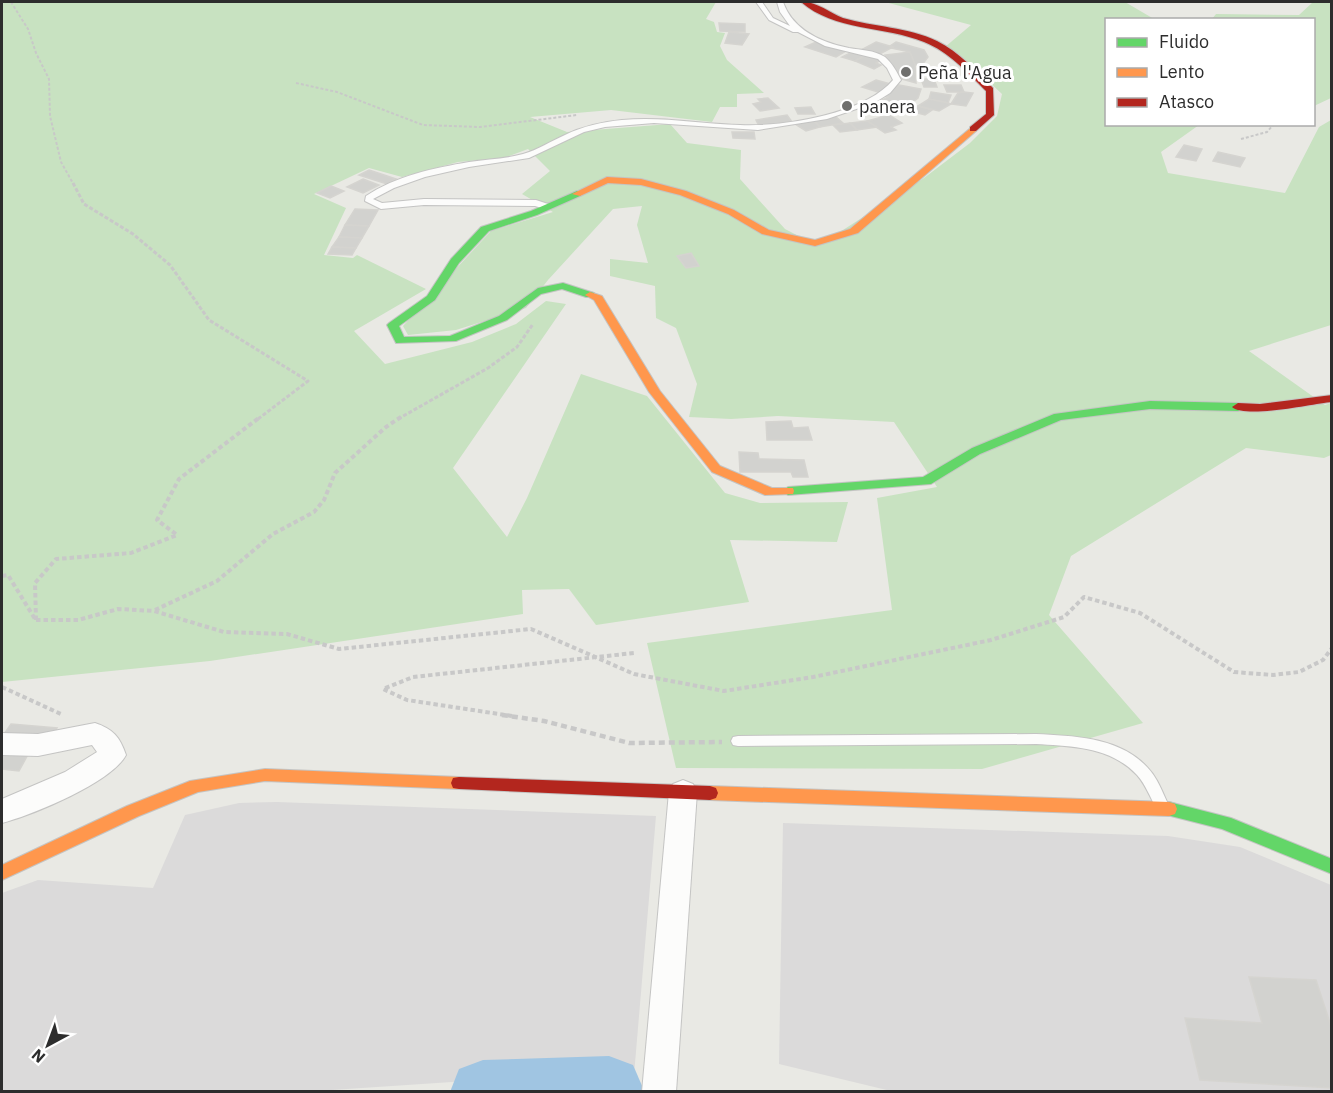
<svg xmlns="http://www.w3.org/2000/svg" width="1333" height="1093" font-family="'IBM Plex Sans',sans-serif">
	<style>
		.industrial { fill: #dbdada }
		.green { fill: #c8e2c1 }
		.lines { fill: none; stroke-linecap: round; stroke-linejoin: round }
		.river { fill: #a0c5e2; fill-rule: evenodd }
		.building { fill: #d2d2cf; stroke: #d5d4d0; stroke-width: 1.5 }
		.lane-casing { stroke: #c4c4c3; stroke-width: 2 }
		.street-casing { stroke: #c4c4c3; stroke-width: 2 }
		.fast-casing { stroke: #c4c4c3; stroke-width: 2 }
		.slow-casing { stroke: #c4c4c3; stroke-width: 2 }
		.jam-casing { stroke: #c4c4c3; stroke-width: 2 }
		.path-far3 { stroke: #c8c8c8; stroke-width: 2; stroke-dasharray: 3 2; stroke-linecap: butt }
		.path-far2 { stroke: #c8c8c8; stroke-width: 3; stroke-dasharray: 4 2; stroke-linecap: butt }
		.path-far1 { stroke: #c8c8c8; stroke-width: 4; stroke-dasharray: 4.5 3; stroke-linecap: butt }
		.path { stroke: #c8c8c8; stroke-width: 4.5; stroke-dasharray: 6 4; stroke-linecap: butt }
		.lane { fill: #fcfcfb; fill-rule: evenodd }
		.street { fill: #fcfcfb; fill-rule: evenodd }
		.fast { fill: #63d668; fill-rule: evenodd }
		.slow { fill: #ff974d; fill-rule: evenodd }
		.jam { fill: #b3261e; fill-rule: evenodd }
		.poi-dot { fill: #6f6f6d; stroke: #fff; stroke-width: 2 }
		.labels { text-anchor: middle; dominant-baseline: central; stroke-width: 6; stroke-linejoin: round; paint-order: stroke }
		.far-poi-label { font-size: 18px; fill: #2d2d2d; stroke: #fff; text-anchor: start }
	</style>
	<rect width="100%" height="100%" fill="#e9e9e4"/>
	<g class="industrial">
		<path d="M277 802 656 816 634 1075 482 1080 302 1092 2 1091V893L38 880 153 888 185 815 239 803Z"/>
		<path d="M783 823 1168 836 1240 847 1331 885V1091L895 1092 779 1064Z"/>
	</g>
	<g class="green">
		<path d="M2 2H716L706 19 714 22 717 32 725 33 720 46 727 60 764 93 737 94V107H720L712 122 611 110 530 117 567 132 670 124 687 143 741 150 740 179 785 229 818 246 924 178 970 143 997 116 1002 94 969 63 945 47 971 25 885 2H1125L1154 19 1106 20V124L1199 125 1161 152 1168 173 1285 193 1319 127 1331 120V325L1249 351 1325 405 1331 403V455L1324 458 1246 448 1071 556 1049 615 1143 723 982 769 676 768 647 643 892 610 877 498 937 487 894 422 778 416 731 419 689 417 697 384 676 328 656 318 655 286 610 276V259L648 263 637 225 642 206 613 209 548 280 526 308 456 330 408 335 403 326 491 231 553 212 522 194 550 171 528 149 504 158 458 162 402 177 369 168 314 194 346 208 324 255 353 258 357 255 426 289 354 331 385 364 472 342 516 324 546 301 566 304 453 468 507 537 527 498 581 374 647 396 725 493 760 503 848 502 837 542 730 540 749 602 596 625 569 589 522 590 523 614 210 661 2 682Z"/>
		<path d="M1313 2H1332L1331 98 1314 106V20L1212 19 1216 14 1299 15Z"/>
	</g>
	<g class="lines">
		<path class="river" d="M609 1056 633 1065 643 1088 641 1092H450L459 1069 483 1060Z"/>
	</g>
	<g class="building">
		<path d="M719 23 745 24V32L720 31Z"/>
		<path d="M729 32 749 34 742 45 725 43Z"/>
		<path d="M816 42 846 51 836 57 805 47Z"/>
		<path d="M876 42 893 47 878 55 861 50Z"/>
		<path d="M896 42 924 50 928 57 922 65H915L910 52 891 48 893 47 890 46Z"/>
		<path d="M852 52 866 55 855 61 842 57Z"/>
		<path d="M910 52 915 65 916 83 902 79 885 55Z"/>
		<path d="M866 55 881 60 876 63 881 65 874 69 855 61Z"/>
		<path d="M921 79H934L937 87H924Z"/>
		<path d="M876 80 891 84 881 93 862 87Z"/>
		<path d="M899 85 921 89 918 98 904 109 880 101 888 97 882 95Z"/>
		<path d="M944 85H961L964 92H947Z"/>
		<path d="M931 92 951 95 948 103 929 99Z"/>
		<path d="M964 92 973 93 966 106 951 104 958 93Z"/>
		<path d="M768 98 779 108 760 111 753 104 761 102 758 99Z"/>
		<path d="M929 99 948 103 951 104 939 111 918 106Z"/>
		<path d="M880 101 903 110 881 116 863 108Z"/>
		<path d="M918 106 932 110 925 115 910 111Z"/>
		<path d="M811 107 815 114H798L795 108Z"/>
		<path d="M787 115 792 122 759 126 756 120Z"/>
		<path d="M889 115 902 123 891 127 896 130 885 133 867 121Z"/>
		<path d="M835 116 843 123 820 127 813 120Z"/>
		<path d="M812 119 820 127 806 131 795 124Z"/>
		<path d="M867 121 877 127 857 130 850 123Z"/>
		<path d="M850 123 857 130 840 132 833 125Z"/>
		<path d="M732 132H754L755 139 733 138Z"/>
		<path d="M1184 145 1202 149 1196 161 1176 157Z"/>
		<path d="M1218 152 1245 158 1240 167 1213 161Z"/>
		<path d="M369 170 396 179 387 184 359 175Z"/>
		<path d="M363 179 379 185 363 193 347 187Z"/>
		<path d="M331 186 344 191 330 198 317 193Z"/>
		<path d="M355 209 378 210 369 226 345 225Z"/>
		<path d="M345 225 369 226 362 238 339 237Z"/>
		<path d="M339 237 362 238 356 248 332 247Z"/>
		<path d="M332 247 356 248 352 255 328 254Z"/>
		<path d="M691 253 699 266 686 268 677 256Z"/>
		<path d="M791 421 793 428 808 427 812 440H767L766 422Z"/>
		<path d="M739 452 758 453 759 459 804 460 808 477H793L791 472H740Z"/>
		<path d="M11 724 57 728 50 740 2 737Z"/>
		<path d="M2 747 31 749 19 771 2 769Z"/>
		<path d="M1249 977 1316 980 1332 1029V1088L1200 1080 1185 1018 1262 1023Z"/>
	</g>
	<g class="lines">
		<g class="lane-casing">
			<g id="lane">
				<path d="M756 2H762L773 18 790 26 780 12 777 2H783C793 30 820 42 849 48 861 50 874 50 885 57 892 63 897 72 901 80L890 93 874 103 827 119 758 130 654 123 605 127 584 132 529 158 469 167 425 177 394 188 373 199 382 203 424 199 536 200 551 205 552 207 548 210 535 206 424 205 381 209 365 201 366 196C396 176 434 168 469 162 487 159 506 159 523 154 538 150 551 141 565 135 583 126 602 122 622 120 661 116 700 124 740 125 783 127 865 114 893 80L887 68 878 59 825 46 798 32H793L769 20Z"/>
				<path d="M1036 734C1074 736 1119 737 1147 767 1157 777 1162 791 1168 804L1166 808 1161 810 1156 808C1150 797 1146 785 1137 775 1111 747 1072 746 1036 744L738 746 733 745 731 741 733 737 738 736Z"/>
			</g>
		</g>
		<g class="street-casing">
			<g id="street">
				<path d="M95 723C113 729 120 737 126 755 111 783 32 815 2 823V799L65 772 97 752 92 745 38 756 2 755V733L38 734Z"/>
				<path d="M683 780 693 784 697 792 676 1092H642L669 792 673 784Z"/>
			</g>
		</g>
		<g class="fast-casing">
			<g id="fast">
				<path d="M577 191 582 194 580 196 537 215 489 231 459 263 435 300 399 326 404 337 450 336 499 316 538 288 563 283 594 293V297H586L562 289 541 294 507 320 456 341 396 343 387 325 389 323 427 296 451 259 481 227 531 211Z"/>
				<path d="M1150 401 1238 403 1244 407 1238 411 1150 409 1061 420 980 454 931 484 788 495 782 491 788 487 923 477 972 448 1054 414Z"/>
				<path d="M1169 802 1231 818 1332 859V874L1222 829 1163 814 1161 809 1163 804Z"/>
			</g>
		</g>
		<g class="slow-casing">
			<g id="slow">
				<path d="M973 126 976 127V131L858 233 815 246 762 234 728 214 680 195 641 185 608 183 580 196 572 194 607 177 641 179 686 191 734 210 769 230 815 240 850 229Z"/>
				<path d="M590 292 602 296 660 391 720 466 772 488H793L794 491 793 494 765 495 712 472 649 392 594 300 585 295Z"/>
				<path d="M265 769 459 777 465 778 467 783 465 788 459 789 265 781 198 792 139 816 2 880V865L127 806 190 781Z"/>
				<path d="M710 786 1169 802 1175 804 1177 809 1175 814 1169 816 710 800 704 798 702 793 704 788Z"/>
			</g>
		</g>
		<g class="jam-casing">
			<g id="jam">
				<path d="M801 2C814 0 830 13 843 18 874 27 908 27 937 41 959 52 976 71 993 88L994 115 976 131H970V127L986 114V91C967 72 949 52 924 42 885 26 834 31 801 2Z"/>
				<path d="M1332 395V402C1311 404 1246 419 1232 407L1238 403 1260 404Z"/>
				<path d="M459 777 710 786 716 788 718 793 716 798 710 800 459 789 453 788 451 783 453 778Z"/>
			</g>
		</g>
		<g class="path-far3">
			<path d="M11 2 28 29 36 53 49 79 50 116 61 162 74 185"/>
			<path d="M296 83 337 92 423 125 480 127 577 115"/>
			<path d="M1241 139 1267 132 1274 124"/>
		</g>
		<g class="path-far2">
			<path d="M73 183 84 204 133 234 170 265 209 320 308 381 258 419"/>
			<path d="M398 419 488 368 517 347 533 324"/>
		</g>
		<g class="path-far1">
			<path d="M2 576 8 575 35 619"/>
			<path d="M155 610 217 581 273 534 314 512 324 500 335 473 386 427 401 417"/>
			<path d="M36 620 35 583 56 559 131 553 177 535 157 520 179 479 260 417"/>
			<path d="M36 620H78L118 609 154 611 224 632 287 634 339 649 531 629 634 674 724 691 813 677 991 640 1064 617 1084 597 1140 613 1234 672 1273 675 1299 672 1323 660 1332 648"/>
			<path d="M2 687 63 715"/>
			<path d="M512 716 407 700 383 689 413 677 634 653"/>
		</g>
		<path class="path" d="M502 715 544 721 629 743 722 742"/>
		<use href="#lane" class="lane"/>
		<use href="#street" class="street"/>
		<use href="#fast" class="fast"/>
		<use href="#slow" class="slow"/>
		<use href="#jam" class="jam"/>
	</g>
	<g class="poi-dot">
		<circle cx="906" cy="72" r="6"/>
		<circle cx="847" cy="106" r="6"/>
	</g>
	<g class="labels">
		<g class="far-poi-label">
			<text x="918" y="72">Peña l'Agua</text>
			<text x="859" y="106">panera</text>
		</g>
	</g>
	<rect width="1333" height="1093" fill="none" stroke="#2d2d2d" stroke-width="6"/>
	<rect x="1105" y="18" width="210" height="108" fill="#ffffff" stroke="#ababab" stroke-width="1.5"/>
	<rect x="1117" y="38" width="30" height="9" fill="#63d668" stroke="#ababab" stroke-width="1.5"/>
	<text x="1159" y="48" font-size="18" fill="#2d2d2d">Fluido</text>
	<rect x="1117" y="68" width="30" height="9" fill="#ff974d" stroke="#ababab" stroke-width="1.5"/>
	<text x="1159" y="78" font-size="18" fill="#2d2d2d">Lento</text>
	<rect x="1117" y="98" width="30" height="9" fill="#b3261e" stroke="#ababab" stroke-width="1.5"/>
	<text x="1159" y="108" font-size="18" fill="#2d2d2d">Atasco</text>
	<g transform="translate(48 1045) rotate(221)" stroke="#ffffff" stroke-width="4.5" paint-order="stroke">
	<path d="M0-4.5L10 22L0 15L-10 22Z" fill="#2d2d2d"/>
	<text y="-9" font-size="16" font-weight="bold" text-anchor="middle" fill="#2d2d2d">N</text>
	</g>
</svg>
